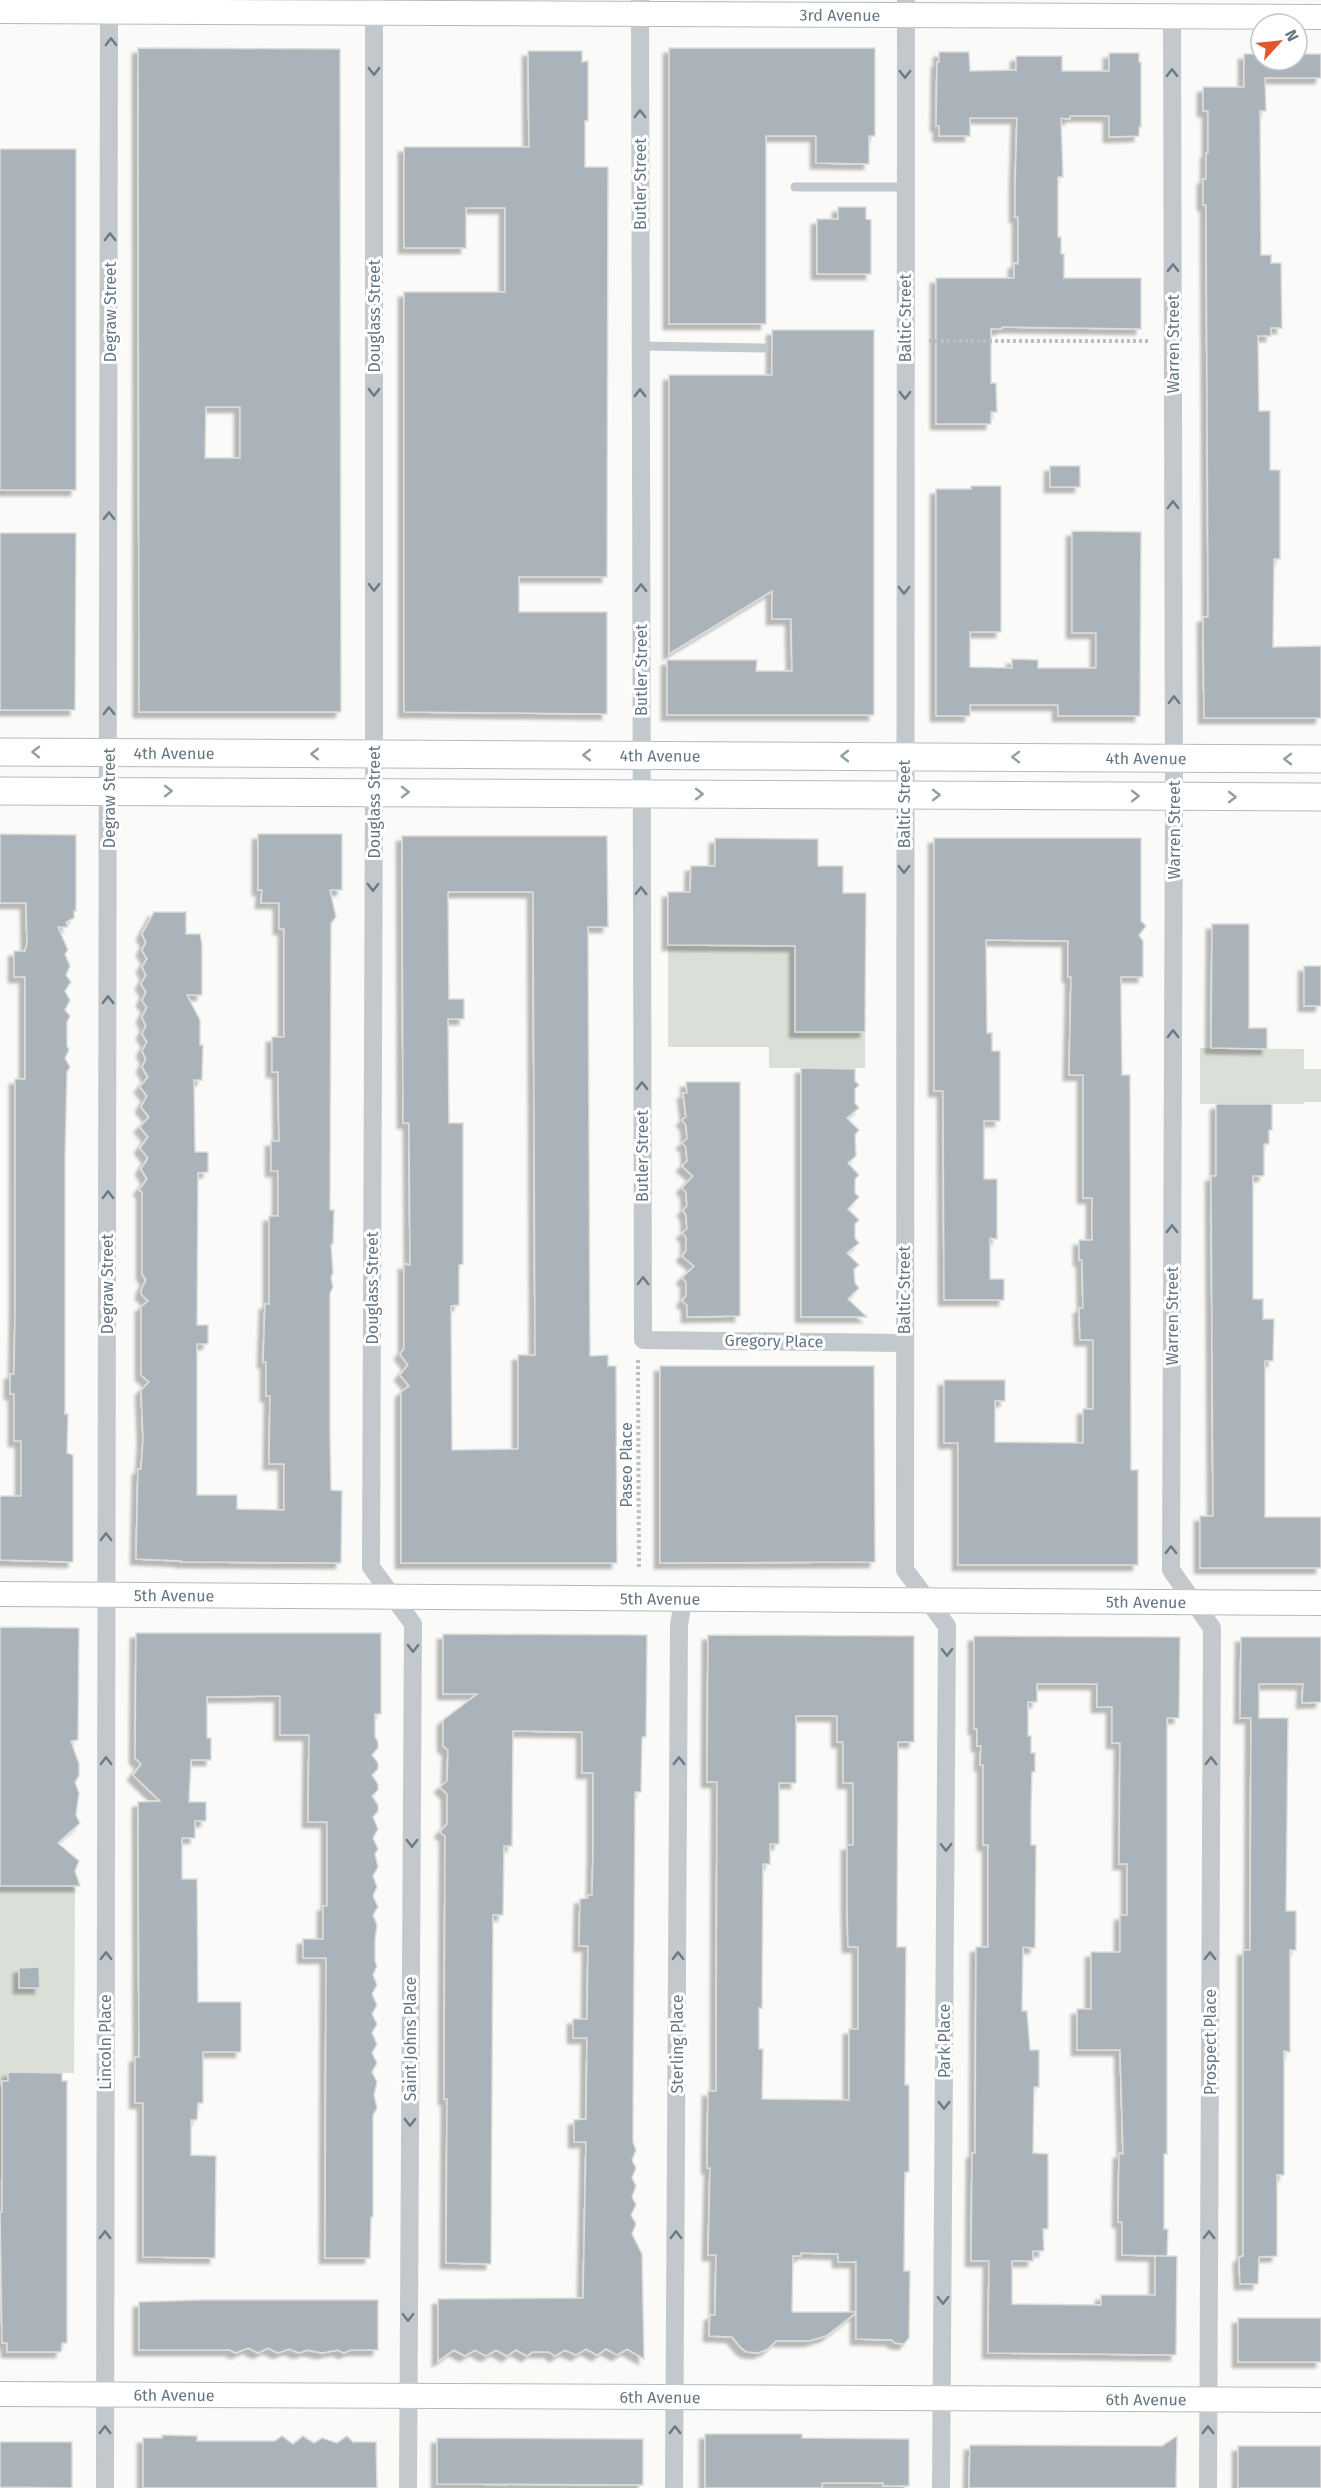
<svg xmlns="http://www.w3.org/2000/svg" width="1321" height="2488" font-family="'Fira Sans',sans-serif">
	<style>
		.green { fill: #dadfd7 }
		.building { fill: #aab3b9; stroke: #dcdcda; stroke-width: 1.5; fill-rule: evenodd; filter: url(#shadow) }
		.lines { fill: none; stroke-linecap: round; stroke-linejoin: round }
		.secondary-casing { stroke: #b3babf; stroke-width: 26 }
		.primary-casing { stroke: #b5babe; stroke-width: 29 }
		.path { stroke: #bbbfc2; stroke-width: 4; stroke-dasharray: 3 3; stroke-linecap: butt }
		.lane { stroke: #c3c8cc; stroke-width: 9 }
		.street { stroke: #c3c8cc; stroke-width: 18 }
		.secondary { stroke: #fff; stroke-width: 24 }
		.primary { stroke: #fff; stroke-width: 27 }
		.oneway { stroke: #6a7a87 }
		.oneway2 { stroke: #939fa8 }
		.labels { text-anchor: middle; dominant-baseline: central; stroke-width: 6; stroke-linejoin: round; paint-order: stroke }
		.street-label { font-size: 16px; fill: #657683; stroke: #fff }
	</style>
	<defs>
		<filter id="shadow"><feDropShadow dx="-5.5" dy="5.5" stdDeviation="1.5" flood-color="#0004"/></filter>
	</defs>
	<rect width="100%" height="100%" fill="#fafaf8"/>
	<g class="green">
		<path d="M668 945 795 946V1032H865V1068H769V1047H668Z"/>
		<path d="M1200 1048 1304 1049V1069H1321V1102H1304V1104H1200Z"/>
		<path d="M0 1886H75L74 2073 9 2072 8 2081H2V2179H0Z"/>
	</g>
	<g class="building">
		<path d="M138 48 340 49 341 712H139ZM206 407H240V458H205Z"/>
		<path d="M669 48H875V136H869V164L816 163V136H766V324H669Z"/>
		<path d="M528 51H582V62L588 61V121H585V167H608L607 577H519V612H607V714L404 712V292H505V208H466V248H404V147H529Z"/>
		<path d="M939 52H969L970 71 1016 70V56H1062V71H1109V53H1139V62H1141V127H1139V136L1109 137V116H1070V119L1061 118 1063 177H1058V237H1061V254H1064V278H1141V329L1002 327V329H991V383H996L997 412H991V424H936V278H1014V263L1018 264V217H1015V186L1017 118H970V136H939V126H936L937 62H939Z"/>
		<path d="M1244 54H1261V60H1297V54H1321V78H1265L1266 111H1260L1261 255H1271V263H1281L1282 328H1271V336H1258L1259 411H1270V470H1280V559H1274L1273 647 1321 646V718H1204L1203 617H1208V600L1206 205H1203V179H1206V153H1208V111H1203V87H1244Z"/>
		<rect x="0" y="149" width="76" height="341"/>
		<path d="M838 207H866V219L871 220V274H817V219H838Z"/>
		<path d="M772 330H874V715H667V660H757L756 671H792L791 619H772V591L669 654V375H772Z"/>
		<rect x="1050" y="466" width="30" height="21"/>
		<path d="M971 486H1001V632H970V667L1012 668V659L1038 660V668H1096V633H1072V531L1141 532 1140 716H1058V705H970V716H936V489H971Z"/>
		<path d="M0 533H76L75 710H0Z"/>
		<path d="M0 834 76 835V911H74V918L66 922 68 927H58L68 950 65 954 70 966 66 975 71 982 65 991 70 1000 65 1010 70 1016 67 1022V1046L69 1050 65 1058 70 1067 67 1072 65 1157V1414H68L67 1453 73 1455V1562L0 1560V1496H21V1441H14V1394H10V1374H14L15 1314V1079H25V977H14V951H25L27 944 26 903H0Z"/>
		<path d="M258 834H342V890H330L336 917 331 923V929L330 1210H334L333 1244H331L333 1273 331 1278 333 1287 330 1293V1435L331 1490 342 1491 341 1563 181 1562V1561L136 1559 138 1469H141L143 1439 141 1390 149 1382 141 1375V1307L148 1301 141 1294 142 1288 146 1280 142 1274V1192L139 1190 147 1179 141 1169 148 1158 140 1148 148 1137 140 1127 149 1117 141 1107 147 1096 140 1087 148 1077 142 1067 146 1059 142 1051 147 1042 142 1034 146 1026 142 1017 147 1007 142 1001 146 992 141 984 146 975 142 967 147 959 142 950 146 942 142 934 154 912H186V934H200L202 945V995H187L200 1020V1045H203L202 1080H194L195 1152H208V1172L198 1173 197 1325H208V1344H197V1495H237V1509L284 1510V1464H269L270 1396H266V1362H263L265 1304H269V1216H278V1171H271V1141H279L278 1072H272V1037H284V929H279V903H261L262 890H258Z"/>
		<path d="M402 836H607L608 927H588L590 1356 608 1355V1366H616L617 1563H401V1392L409 1386 400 1375 408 1365 400 1354 404 1349V1264L410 1265 409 1123H403ZM448 892H533L535 1355H518V1449L452 1450 451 1306 459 1305V1265L463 1264V1123H449L448 1019H464V999H449Z"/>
		<path d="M715 838 818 839V866H843V893H866L865 1032H795V946L668 945V892H690L691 866H715Z"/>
		<path d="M934 838H1141V921L1146 926 1139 935 1143 941V977H1121V997L1122 1075H1130L1131 1470H1138V1565H958V1443H944V1380H1005V1401H995V1442L1083 1443V1409H1093V1340H1080L1079 1308H1083L1082 1260H1079V1240H1092V1198H1083V1075H1069L1071 977H1068V941L986 940 987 1033H992V1051H1000V1121H984V1179H997V1239L990 1238V1279H1004V1300H944L943 1091H934Z"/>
		<path d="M1212 924H1249V1028H1267V1049L1211 1048Z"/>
		<rect x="1304" y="966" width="17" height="40"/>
		<path d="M801 1068 855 1069V1081L859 1085 855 1089V1103L859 1108 847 1118 859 1130 855 1135 856 1156 848 1163 859 1175 855 1179V1193L859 1197 848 1209 859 1220 855 1224V1238L859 1243 847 1253 859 1265 854 1269 855 1283 859 1288 848 1299 867 1317H801Z"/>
		<path d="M686 1082H740V1316L687 1317V1305L682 1301 686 1296V1282L682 1278 694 1266 682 1256 686 1251V1237L682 1233 687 1229 686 1215 683 1210 687 1206 686 1192 682 1188 693 1176 682 1166 687 1161 686 1147 682 1143 687 1139 686 1125 682 1120 686 1117 683 1093H687Z"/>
		<path d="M1216 1104H1272V1130H1269V1144H1264V1176H1253V1299H1263V1319H1274L1273 1361H1265V1517H1321V1568H1200V1516H1213L1211 1176H1216Z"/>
		<path d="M660 1366H874L875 1562 660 1563Z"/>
		<path d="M0 1627 79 1628 78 1740 71 1741 79 1764V1776L75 1782 79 1793 76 1815 80 1823 58 1843 79 1861 75 1871 80 1886H0Z"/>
		<path d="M136 1633H381V1714H375V1737L378 1742V1748L372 1755 378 1763V1769L372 1775 378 1784V1790L372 1796 378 1805V1811L373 1817 378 1829 373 1838 378 1849 375 1854 378 1867 373 1876 377 1887 373 1896 378 1907 373 1915 377 1925 375 1940V1961L377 1966 373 1975 377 1985 372 1994 377 2005 372 2014 377 2024 372 2033 377 2044 372 2053 377 2063 372 2072 377 2082 374 2095 377 2108 373 2115V2217H371L370 2258H325L326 1958H303V1939H323V1906H327V1822H308L309 1735H280V1696L207 1697V1738H211V1760H191L189 1802H206V1821H195V1838H182V1879H197L198 2002H241V2052H203V2103H198L197 2120H191V2155L216 2156 215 2258 143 2257V2103H135V2057H139L138 1802 160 1801 133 1775 141 1764 135 1758Z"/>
		<path d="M443 1634 647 1635 646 1737H642L641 1792H635L633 2120V2142L636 2150 632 2160 636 2168 632 2178 636 2186 632 2197 636 2205 631 2215 636 2224 632 2234 642 2254 644 2359 627 2349 617 2355 606 2349 597 2355 586 2349 576 2355 565 2350 555 2356 549 2352H532L527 2356 516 2350 507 2356 496 2350 486 2356 475 2350 465 2356 454 2350 438 2361V2299L583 2298 586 2142H574V2120L586 2119 587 2038H573V2019H587L588 1946H579L580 1899 588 1898V1895H592L593 1854V1773H582V1732L513 1731 512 1846H504L503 1915H493L491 2264 446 2263 447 2099H444L445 1836 440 1832 447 1824V1794L440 1787 447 1781 448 1750 443 1746V1720L477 1694H443Z"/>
		<path d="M708 1635 914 1636V1742H898L897 1947H906L905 2085H909V2172H905L904 2271H910L909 2338 904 2344 895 2343 892 2340 856 2339V2313L826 2336 809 2341H776L768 2349 758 2353 747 2352 742 2349 732 2337 709 2336 710 2315H715L716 2255H708L710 2168H707L708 2091H716L717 1782H707ZM796 1716H837V1742H843V1783H853V1845H847V1906L848 1947H858V2029H849V2100L762 2099 763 2049H759V2008H762L763 1864H770V1844H779V1783H796ZM801 2253 838 2254V2262H856V2312H792L793 2256H801Z"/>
		<path d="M974 1636 1180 1637 1179 1718H1167V2154H1164V2229H1168L1167 2256 1122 2255V2222H1118L1119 2153 1123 2154 1120 2050H1077V2009H1091V1952H1120V1915H1127V1864H1119L1120 1743H1112V1707H1097V1684H1037V1702H1028V1736H1031V1753H1035V1772H1032L1031 1809V1845H1036L1035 1948 1023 1947 1022 2011H1027L1030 2050H1039V2087H1034L1033 2153 1048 2154V2229H1043L1044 2251H1033V2261H1012V2304L1101 2305V2295H1155V2256H1177L1176 2355 988 2353 989 2261H971L972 2153H975L976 1947H988V1845H983V1765H980L981 1746H977V1729H974Z"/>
		<path d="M1241 1637H1321V1702L1302 1703 1303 1684H1259V1718H1288L1286 1911H1296V1950H1290V2052L1284 2051V2175H1277V2256L1259 2257 1258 2284H1240L1239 2257 1243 2256V1950H1250L1251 1718H1240Z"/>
		<path d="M39 1967 40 1988H19V1968Z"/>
		<path d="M8 2072 62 2073V2081H67V2343H62L61 2352H7V2343H2L0 2212H2V2081H8Z"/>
		<path d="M202 2300H378V2350H351L344 2353 338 2350 322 2353 307 2350 299 2353 289 2349 278 2353 268 2348 258 2353 248 2348 236 2353 230 2350H139V2302Z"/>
		<rect x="1238" y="2318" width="83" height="44"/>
		<path d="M705 2434H802V2438L909 2439V2486H883V2483H822V2488H705Z"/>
		<path d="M162 2435 197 2436V2441H275L282 2436 293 2444 303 2436 314 2443 322 2438 337 2443 347 2436 353 2442H376L377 2488H143V2438H162Z"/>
		<path d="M1177 2436 1176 2488H969L970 2445 1162 2446Z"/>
		<path d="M437 2438 643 2439V2485L437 2484Z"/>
		<path d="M0 2442H72V2488L0 2487Z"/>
		<rect x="1238" y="2446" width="83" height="42"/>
	</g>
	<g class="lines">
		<g class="secondary-casing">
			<g id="secondary">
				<path id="s1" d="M0 11 1321 17"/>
				<path id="s2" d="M0 1594 1321 1603"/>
				<path id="s3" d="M0 2394 1321 2400"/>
			</g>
		</g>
		<g class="primary-casing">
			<g id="primary">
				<path id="s4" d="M0 752 1321 759"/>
				<path d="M0 791 1321 797"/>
			</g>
		</g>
		<g class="path">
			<path d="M929 341H1150"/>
			<path d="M638 1360 639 1569"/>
		</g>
		<g class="lane">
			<path d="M795 187H905"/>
			<path d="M640 346 764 348"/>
		</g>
		<g class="street">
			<path d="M374 0V792L371 1567 413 1624 408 2488"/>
			<path d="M640 0 643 1340 904 1343"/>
			<path d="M906 0 905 1570 947 1626 941 2488"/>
			<path d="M1172 15 1174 796 1171 1570 1212 1628 1208 2488"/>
			<path d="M105 2488 109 0"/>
			<path d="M674 2488 679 1626 683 1599"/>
		</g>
		<use href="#secondary" class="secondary"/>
		<use href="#primary" class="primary"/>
	</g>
	<defs><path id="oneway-chevron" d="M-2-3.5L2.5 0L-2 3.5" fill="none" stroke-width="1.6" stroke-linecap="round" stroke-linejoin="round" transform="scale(1.5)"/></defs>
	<g class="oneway">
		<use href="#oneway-chevron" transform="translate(111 42) rotate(-91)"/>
		<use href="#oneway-chevron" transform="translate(374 71) rotate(90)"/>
		<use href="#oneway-chevron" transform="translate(1172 73) rotate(-90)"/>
		<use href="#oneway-chevron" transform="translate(905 74) rotate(90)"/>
		<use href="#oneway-chevron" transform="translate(640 114) rotate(-90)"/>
		<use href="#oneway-chevron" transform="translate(110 237) rotate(-90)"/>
		<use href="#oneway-chevron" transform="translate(1173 268) rotate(-90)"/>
		<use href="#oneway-chevron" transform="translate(374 392) rotate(90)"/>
		<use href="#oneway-chevron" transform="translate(640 393) rotate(-90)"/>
		<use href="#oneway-chevron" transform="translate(905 395) rotate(90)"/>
		<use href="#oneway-chevron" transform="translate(1173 505) rotate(-90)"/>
		<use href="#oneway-chevron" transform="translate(109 516) rotate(-90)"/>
		<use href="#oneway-chevron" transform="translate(374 587) rotate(90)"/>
		<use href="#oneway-chevron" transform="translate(641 588) rotate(-90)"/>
		<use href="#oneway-chevron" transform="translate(904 590) rotate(90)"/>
		<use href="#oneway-chevron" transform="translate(1174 700) rotate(-90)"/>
		<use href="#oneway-chevron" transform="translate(109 711) rotate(-90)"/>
		<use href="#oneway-chevron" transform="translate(904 869) rotate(90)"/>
		<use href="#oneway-chevron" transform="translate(373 887) rotate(90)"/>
		<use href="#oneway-chevron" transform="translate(641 891) rotate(-90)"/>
		<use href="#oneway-chevron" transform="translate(108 1000) rotate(-90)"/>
		<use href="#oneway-chevron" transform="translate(1173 1034) rotate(-90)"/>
		<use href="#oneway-chevron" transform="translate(642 1086) rotate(-90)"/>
		<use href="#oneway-chevron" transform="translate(108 1195) rotate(-90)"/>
		<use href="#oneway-chevron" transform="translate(1172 1229) rotate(-90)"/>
		<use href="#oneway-chevron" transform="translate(643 1281) rotate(-90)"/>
		<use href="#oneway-chevron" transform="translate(106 1537) rotate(-90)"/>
		<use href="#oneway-chevron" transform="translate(1171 1550) rotate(-90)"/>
		<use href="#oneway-chevron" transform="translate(413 1648) rotate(90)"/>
		<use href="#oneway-chevron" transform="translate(947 1652) rotate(90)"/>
		<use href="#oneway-chevron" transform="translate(106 1761) rotate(-90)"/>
		<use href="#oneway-chevron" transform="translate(679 1761) rotate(-90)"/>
		<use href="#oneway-chevron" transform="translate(1211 1761) rotate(-90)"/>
		<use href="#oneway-chevron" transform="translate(412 1843) rotate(90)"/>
		<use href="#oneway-chevron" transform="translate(946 1847) rotate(90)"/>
		<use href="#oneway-chevron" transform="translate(106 1956) rotate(-90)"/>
		<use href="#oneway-chevron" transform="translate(678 1956) rotate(-90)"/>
		<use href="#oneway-chevron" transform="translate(1210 1956) rotate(-90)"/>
		<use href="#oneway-chevron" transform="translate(944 2105) rotate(90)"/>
		<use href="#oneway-chevron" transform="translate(410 2122) rotate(90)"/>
		<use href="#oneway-chevron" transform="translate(105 2235) rotate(-90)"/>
		<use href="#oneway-chevron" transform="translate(676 2235) rotate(-90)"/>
		<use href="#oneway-chevron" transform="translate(1209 2235) rotate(-90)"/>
		<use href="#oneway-chevron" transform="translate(943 2300) rotate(90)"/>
		<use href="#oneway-chevron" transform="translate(408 2317) rotate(90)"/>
		<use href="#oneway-chevron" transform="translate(105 2430) rotate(-90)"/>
		<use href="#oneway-chevron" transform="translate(675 2430) rotate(-90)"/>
		<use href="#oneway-chevron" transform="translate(1208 2430) rotate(-90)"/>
	</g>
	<g class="oneway2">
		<use href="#oneway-chevron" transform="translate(36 752) rotate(-179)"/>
		<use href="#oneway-chevron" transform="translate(315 754) rotate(-180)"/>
		<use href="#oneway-chevron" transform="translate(587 755) rotate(-180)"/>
		<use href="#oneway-chevron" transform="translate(845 756) rotate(-180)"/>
		<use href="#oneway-chevron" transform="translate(1016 757) rotate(-180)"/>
		<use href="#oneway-chevron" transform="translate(1288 759) rotate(-180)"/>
		<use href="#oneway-chevron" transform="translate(168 791)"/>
		<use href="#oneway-chevron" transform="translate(405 792)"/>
		<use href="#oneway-chevron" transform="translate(699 794)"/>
		<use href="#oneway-chevron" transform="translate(936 795)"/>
		<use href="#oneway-chevron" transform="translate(1135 796)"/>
		<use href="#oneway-chevron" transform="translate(1232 797)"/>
	</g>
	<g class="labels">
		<g class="street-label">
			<text stroke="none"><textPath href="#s1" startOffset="840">3rd Avenue</textPath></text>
			<text transform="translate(640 184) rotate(-90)">Butler Street</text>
			<text transform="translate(110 312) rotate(-90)">Degraw Street</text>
			<text transform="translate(374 316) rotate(-90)">Douglass Street</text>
			<text transform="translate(905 318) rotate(-90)">Baltic Street</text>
			<text transform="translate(1173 344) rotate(-90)">Warren Street</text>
			<text transform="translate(641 670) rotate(-90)">Butler Street</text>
			<text stroke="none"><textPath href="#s4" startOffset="174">4th Avenue</textPath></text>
			<text stroke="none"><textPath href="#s4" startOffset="660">4th Avenue</textPath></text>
			<text stroke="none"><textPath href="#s4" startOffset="1146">4th Avenue</textPath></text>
			<text transform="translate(109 798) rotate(-90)">Degraw Street</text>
			<text transform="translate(374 802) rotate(-90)">Douglass Street</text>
			<text transform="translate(904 804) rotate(-90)">Baltic Street</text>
			<text transform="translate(1174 830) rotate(-90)">Warren Street</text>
			<text transform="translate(642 1156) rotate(-90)">Butler Street</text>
			<text transform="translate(107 1284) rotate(-90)">Degraw Street</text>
			<text transform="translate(372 1288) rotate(-90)">Douglass Street</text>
			<text transform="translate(904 1290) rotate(-90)">Baltic Street</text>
			<text transform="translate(1172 1316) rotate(-90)">Warren Street</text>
			<text transform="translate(774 1341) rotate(1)">Gregory Place</text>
			<text transform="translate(626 1465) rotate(-90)">Paseo Place</text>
			<text stroke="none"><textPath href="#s2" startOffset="174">5th Avenue</textPath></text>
			<text stroke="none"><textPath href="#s2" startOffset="660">5th Avenue</textPath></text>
			<text stroke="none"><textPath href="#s2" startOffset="1146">5th Avenue</textPath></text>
			<text transform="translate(410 2039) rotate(-90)">Saint Johns Place</text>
			<text transform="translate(944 2041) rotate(-90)">Park Place</text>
			<text transform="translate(105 2042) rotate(-90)">Lincoln Place</text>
			<text transform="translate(1210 2042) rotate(-90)">Prospect Place</text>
			<text transform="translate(677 2044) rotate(-90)">Sterling Place</text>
			<text stroke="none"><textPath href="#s3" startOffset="174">6th Avenue</textPath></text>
			<text stroke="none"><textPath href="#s3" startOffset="660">6th Avenue</textPath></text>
			<text stroke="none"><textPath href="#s3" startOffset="1146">6th Avenue</textPath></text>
		</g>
	</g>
	<g transform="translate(1279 42) rotate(63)"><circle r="28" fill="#ffffff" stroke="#c1c8cd" stroke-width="1.5"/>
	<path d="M0-4.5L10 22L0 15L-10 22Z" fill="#e4572e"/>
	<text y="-9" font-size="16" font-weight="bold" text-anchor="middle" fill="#657683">N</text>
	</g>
</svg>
